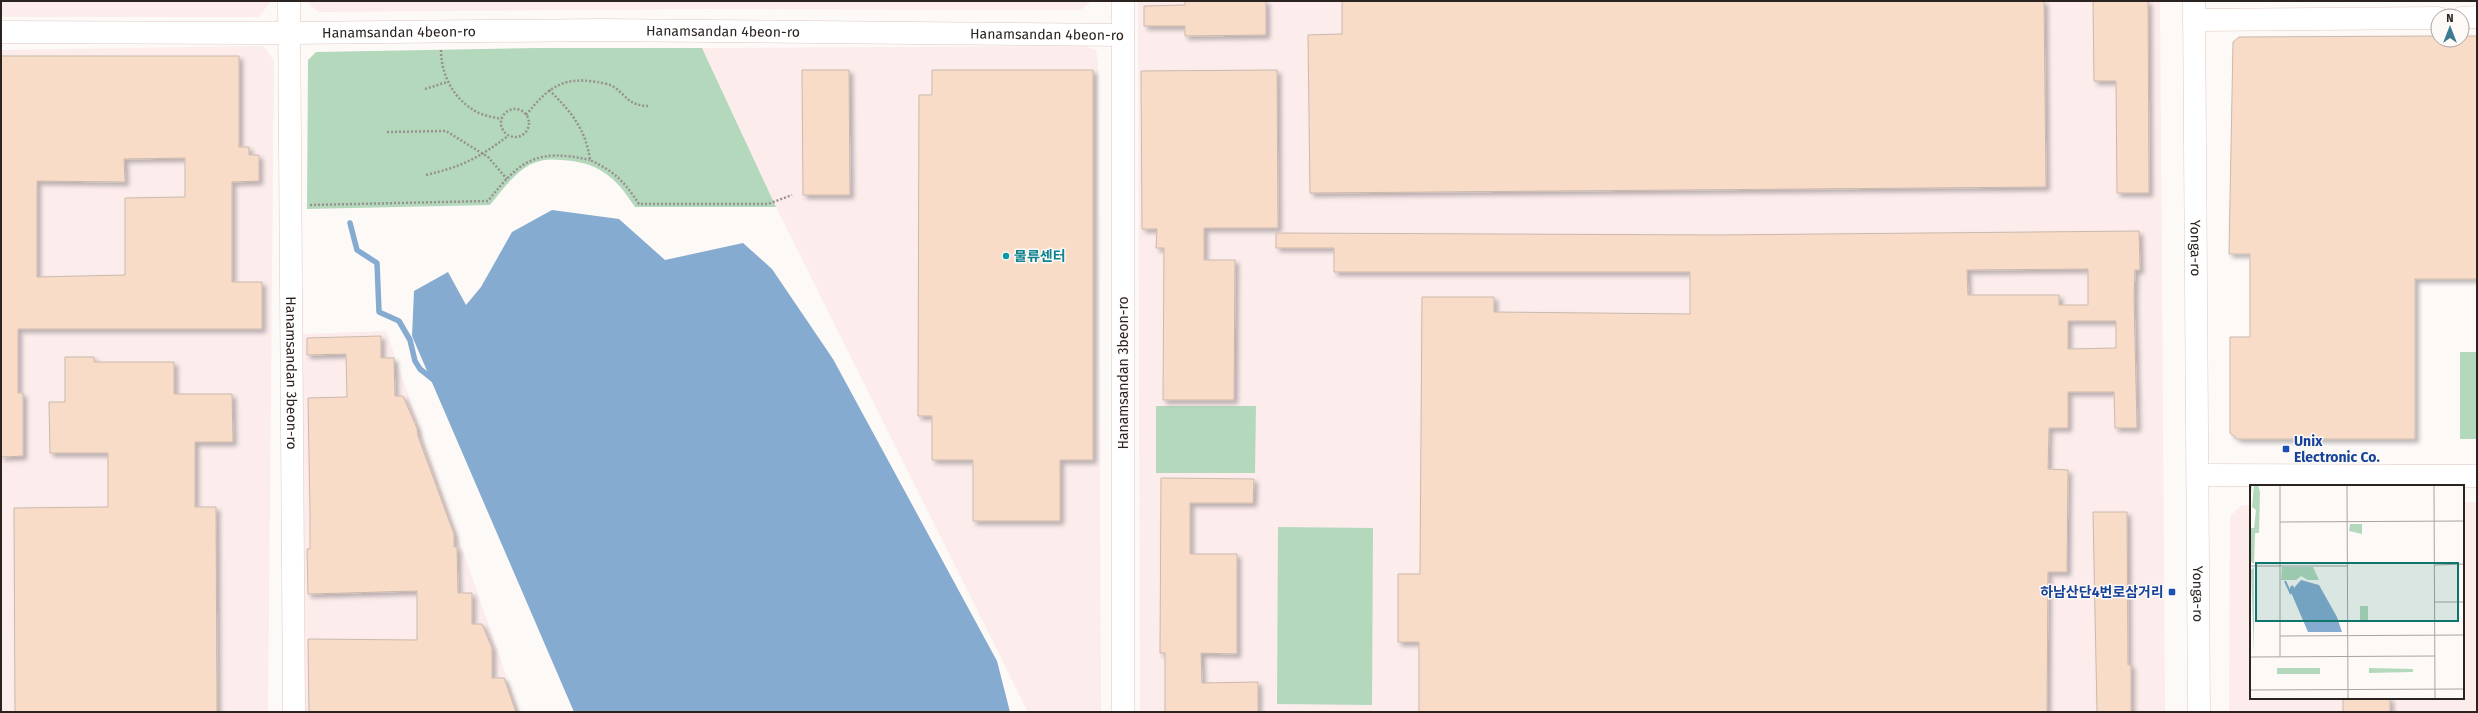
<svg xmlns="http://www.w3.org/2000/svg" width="2478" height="713" font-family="'Fira Sans','Noto Sans KR',sans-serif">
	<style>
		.industrial { fill: #fcecec }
		.green { fill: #b4d8bc }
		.water { fill: #85abd1 }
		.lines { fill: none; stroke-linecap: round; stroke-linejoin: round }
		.stream { stroke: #85abd1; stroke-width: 5.5 }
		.building { fill: #f9dcc8; stroke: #cab9ac; fill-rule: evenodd; filter: url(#shadow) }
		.minor-casing { stroke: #decac0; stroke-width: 23 }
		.path { stroke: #97928f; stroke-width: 2.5; stroke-dasharray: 2 2; stroke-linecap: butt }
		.minor { stroke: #fff; stroke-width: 22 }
		.culture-dot { fill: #0f9aa8; stroke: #fdf9f7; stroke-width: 1.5 }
		.transit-dot { fill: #1a4fb4; stroke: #fdf9f7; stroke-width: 1.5 }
		.labels { text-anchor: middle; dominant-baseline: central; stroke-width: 3; stroke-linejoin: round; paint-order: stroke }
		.street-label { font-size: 14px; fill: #2a231f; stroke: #fdf9f7 }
		.culture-label { font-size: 14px; font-weight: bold; fill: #0d838f; stroke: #fdf9f7; text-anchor: start }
		.transit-label { font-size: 14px; font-weight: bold; fill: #164399; stroke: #fdf9f7; text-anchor: start }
		.inset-river { fill: none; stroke: #85abd1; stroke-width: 2 }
		.inset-road { fill: none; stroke: #a9a3a1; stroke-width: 1 }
		.view { fill: #0f766e; fill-opacity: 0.15; stroke: #0f766e; stroke-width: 2 }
		.inset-edge { fill: none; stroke: #2a231f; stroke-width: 2 }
	</style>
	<defs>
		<filter id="shadow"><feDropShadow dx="3.5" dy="3.5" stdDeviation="2" flood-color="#0004"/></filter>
	</defs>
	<rect width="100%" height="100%" fill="#fdf9f7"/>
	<g class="industrial">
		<path d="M1 1H271L259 17H1Z"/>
		<path d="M306 1H1092L1080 10 705 9 319 12Z"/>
		<path d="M1138 1H2160L2165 712H1140Z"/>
		<path d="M263 46 274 60 268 712H1V50Z"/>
		<path d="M1062 46H1086L1096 50 1098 63 1101 712H1028L776 207 702 48Z"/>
		<path d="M386 331 519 712H304L302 334Z"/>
		<path d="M2463 502H2477V712H2229L2230 516 2242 505H2251V698H2463Z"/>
	</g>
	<g class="green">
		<path d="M536 48H702L776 207H635C615 176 598 162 561 160 552 159 543 159 534 163 516 170 502 191 490 205L307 209 308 60 316 52Z"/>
		<rect x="2460" y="352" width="17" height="87"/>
		<path d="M1156 406H1256L1255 473H1156Z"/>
		<path d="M1278 527 1373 528 1372 705 1277 704Z"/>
	</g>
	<path class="water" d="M552 210 619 219 665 260 743 243 772 269 833 359 997 661 1010 712H574L412 336 414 291 448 272 466 305 481 287 512 232Z"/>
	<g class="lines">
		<path class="stream" d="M350 223 357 250 377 263 379 312 399 321 410 340 415 361 420 369 435 381"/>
	</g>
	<g class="building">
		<path d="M1185 1H1266V35L1185 36V26H1144V6L1185 5Z"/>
		<path d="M1342 1H2044L2046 187 1310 193 1308 35 1342 34Z"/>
		<path d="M2093 1H2148L2149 193H2117L2116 81H2094Z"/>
		<path d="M2438 36V40H2462V36H2477V279H2415V439H2238L2230 433V337H2250V254H2229L2233 42 2239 37Z"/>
		<path d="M1 56H239V147H249V155H259V181L232 182V282H262V329H18V393H23V456L1 457ZM185 158V197L125 198V275L37 277V181L125 182 124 159Z"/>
		<path d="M802 70H849L850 195H803Z"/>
		<path d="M932 70H1093V460H1060V521H973V460H932V416H918L919 95H932Z"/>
		<path d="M1277 70 1278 228H1204V260H1235L1234 400H1163L1164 248H1156L1157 229H1142L1141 71Z"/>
		<path d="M2139 231 2140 270H2135L2134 296 2137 428H2115L2114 392H2068V428H2049L2048 469 2068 470 2067 572H2048L2047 712H1419V642H1398V574H1420L1422 297H1494V312L1690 314V272H1334V248H1276V233L1718 235ZM2088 269V305H2059V295H1968L1967 270ZM2068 321H2116V348L2068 349Z"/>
		<path d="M381 336V358H394L395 396H403L417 428 418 436 454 534V547H457L458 593H472V624H482L492 648V678H504L516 712H309L308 639 417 640V591L308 594 307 549H310V512L308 398 347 397 346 354 307 355V338Z"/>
		<path d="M65 357H94V362H174V394H232L233 442H195V507H216L217 712H15L14 508 108 507V453H50L49 402H65Z"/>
		<path d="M1161 478 1254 479 1253 503H1190V554H1237V654L1201 653 1202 683 1258 682V712H1165V653H1160Z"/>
		<path d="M2093 512H2127L2128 665H2131V712H2097Z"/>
		<rect x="2343" y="698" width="47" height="14"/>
	</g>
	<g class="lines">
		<g class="minor-casing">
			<g id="minor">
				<path id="s1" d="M289 1 294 712"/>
				<path d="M1123 1V712"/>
				<path id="s2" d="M2194 1 2199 712"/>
				<path d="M2462 18 2477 17"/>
				<path d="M2194 20 2438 18"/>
				<path id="s3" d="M1 32 289 33 600 30 1123 35"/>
				<path d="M2199 475 2477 476"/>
			</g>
		</g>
		<g class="path">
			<path d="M441 50C441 75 454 100 477 112 484 116 494 117 501 119"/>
			<path d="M425 89 447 82"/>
			<path d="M549 90C571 111 586 130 590 160 615 172 623 180 639 204H768L792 195"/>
			<circle cx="515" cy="123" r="14"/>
			<path d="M526 115C547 89 561 76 597 82 602 83 610 84 614 87 628 97 628 105 648 106"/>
			<path d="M387 132 446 131 488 157 507 179"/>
			<path d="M426 175C463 166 477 159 508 136"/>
			<path d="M310 205 488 201C520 160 537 148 590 160"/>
		</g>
		<use href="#minor" class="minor"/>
	</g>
	<circle class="culture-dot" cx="1006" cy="256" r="4"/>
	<g class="transit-dot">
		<rect x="2282" y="445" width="8" height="8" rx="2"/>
		<rect x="2168" y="588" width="8" height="8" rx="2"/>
	</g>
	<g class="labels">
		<g class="street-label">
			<text stroke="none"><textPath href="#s3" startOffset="1046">Hanamsandan 4beon-ro</textPath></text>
			<text stroke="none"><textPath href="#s3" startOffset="722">Hanamsandan 4beon-ro</textPath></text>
			<text stroke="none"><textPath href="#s3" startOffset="398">Hanamsandan 4beon-ro</textPath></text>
			<text stroke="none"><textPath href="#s2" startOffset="247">Yonga-ro</textPath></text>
			<text stroke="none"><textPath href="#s1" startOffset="372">Hanamsandan 3beon-ro</textPath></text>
			<text transform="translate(1123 373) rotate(-90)">Hanamsandan 3beon-ro</text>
			<text stroke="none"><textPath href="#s2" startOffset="593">Yonga-ro</textPath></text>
		</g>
		<g class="culture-label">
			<text x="1014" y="256">물류센터</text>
		</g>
		<g class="transit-label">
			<text x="2294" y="441">Unix<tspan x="2294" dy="16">Electronic Co.</tspan></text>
			<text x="2164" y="592" text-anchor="end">하남산단4번로삼거리</text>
		</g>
	</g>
	<g transform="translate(2250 485)">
		<rect width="214" height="214" fill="#fdf9f7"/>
		<path d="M4 0H8L10 7 9 48H5L4 79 1 77 0 50 1 43H4L6 25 2 22ZM100 39H112V49L99 46ZM4 82V170L1 85ZM32 82H63L69 95H58L51 91 46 95H31ZM110 121H118V135H110ZM27 183H70V189H27ZM119 183 163 184V187L119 188Z" fill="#b4d8bc"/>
		<path d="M51 95 69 100 87 132 92 147H58L40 105V102L43 100 44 103Z" fill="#85abd1"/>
		<path class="inset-river" d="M35 96 41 109"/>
		<path class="inset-road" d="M30 0V172M97 0 98 214M184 0 185 214M0 17 1 0M30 37 214 36M185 80 214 79M0 81H98M185 117H214M30 151 214 150M0 172 185 171M0 205 214 204"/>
		<path class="view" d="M6 78H208V136H6Z"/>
		<rect width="214" height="214" class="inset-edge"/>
	</g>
	<rect width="2478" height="713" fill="none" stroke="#2a231f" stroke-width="4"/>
	<g transform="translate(2450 28)"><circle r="19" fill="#fdf9f7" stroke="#a9a3a1"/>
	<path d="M0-3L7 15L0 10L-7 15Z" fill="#3c7a8f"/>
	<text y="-6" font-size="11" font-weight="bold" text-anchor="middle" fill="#2a231f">N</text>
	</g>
</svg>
